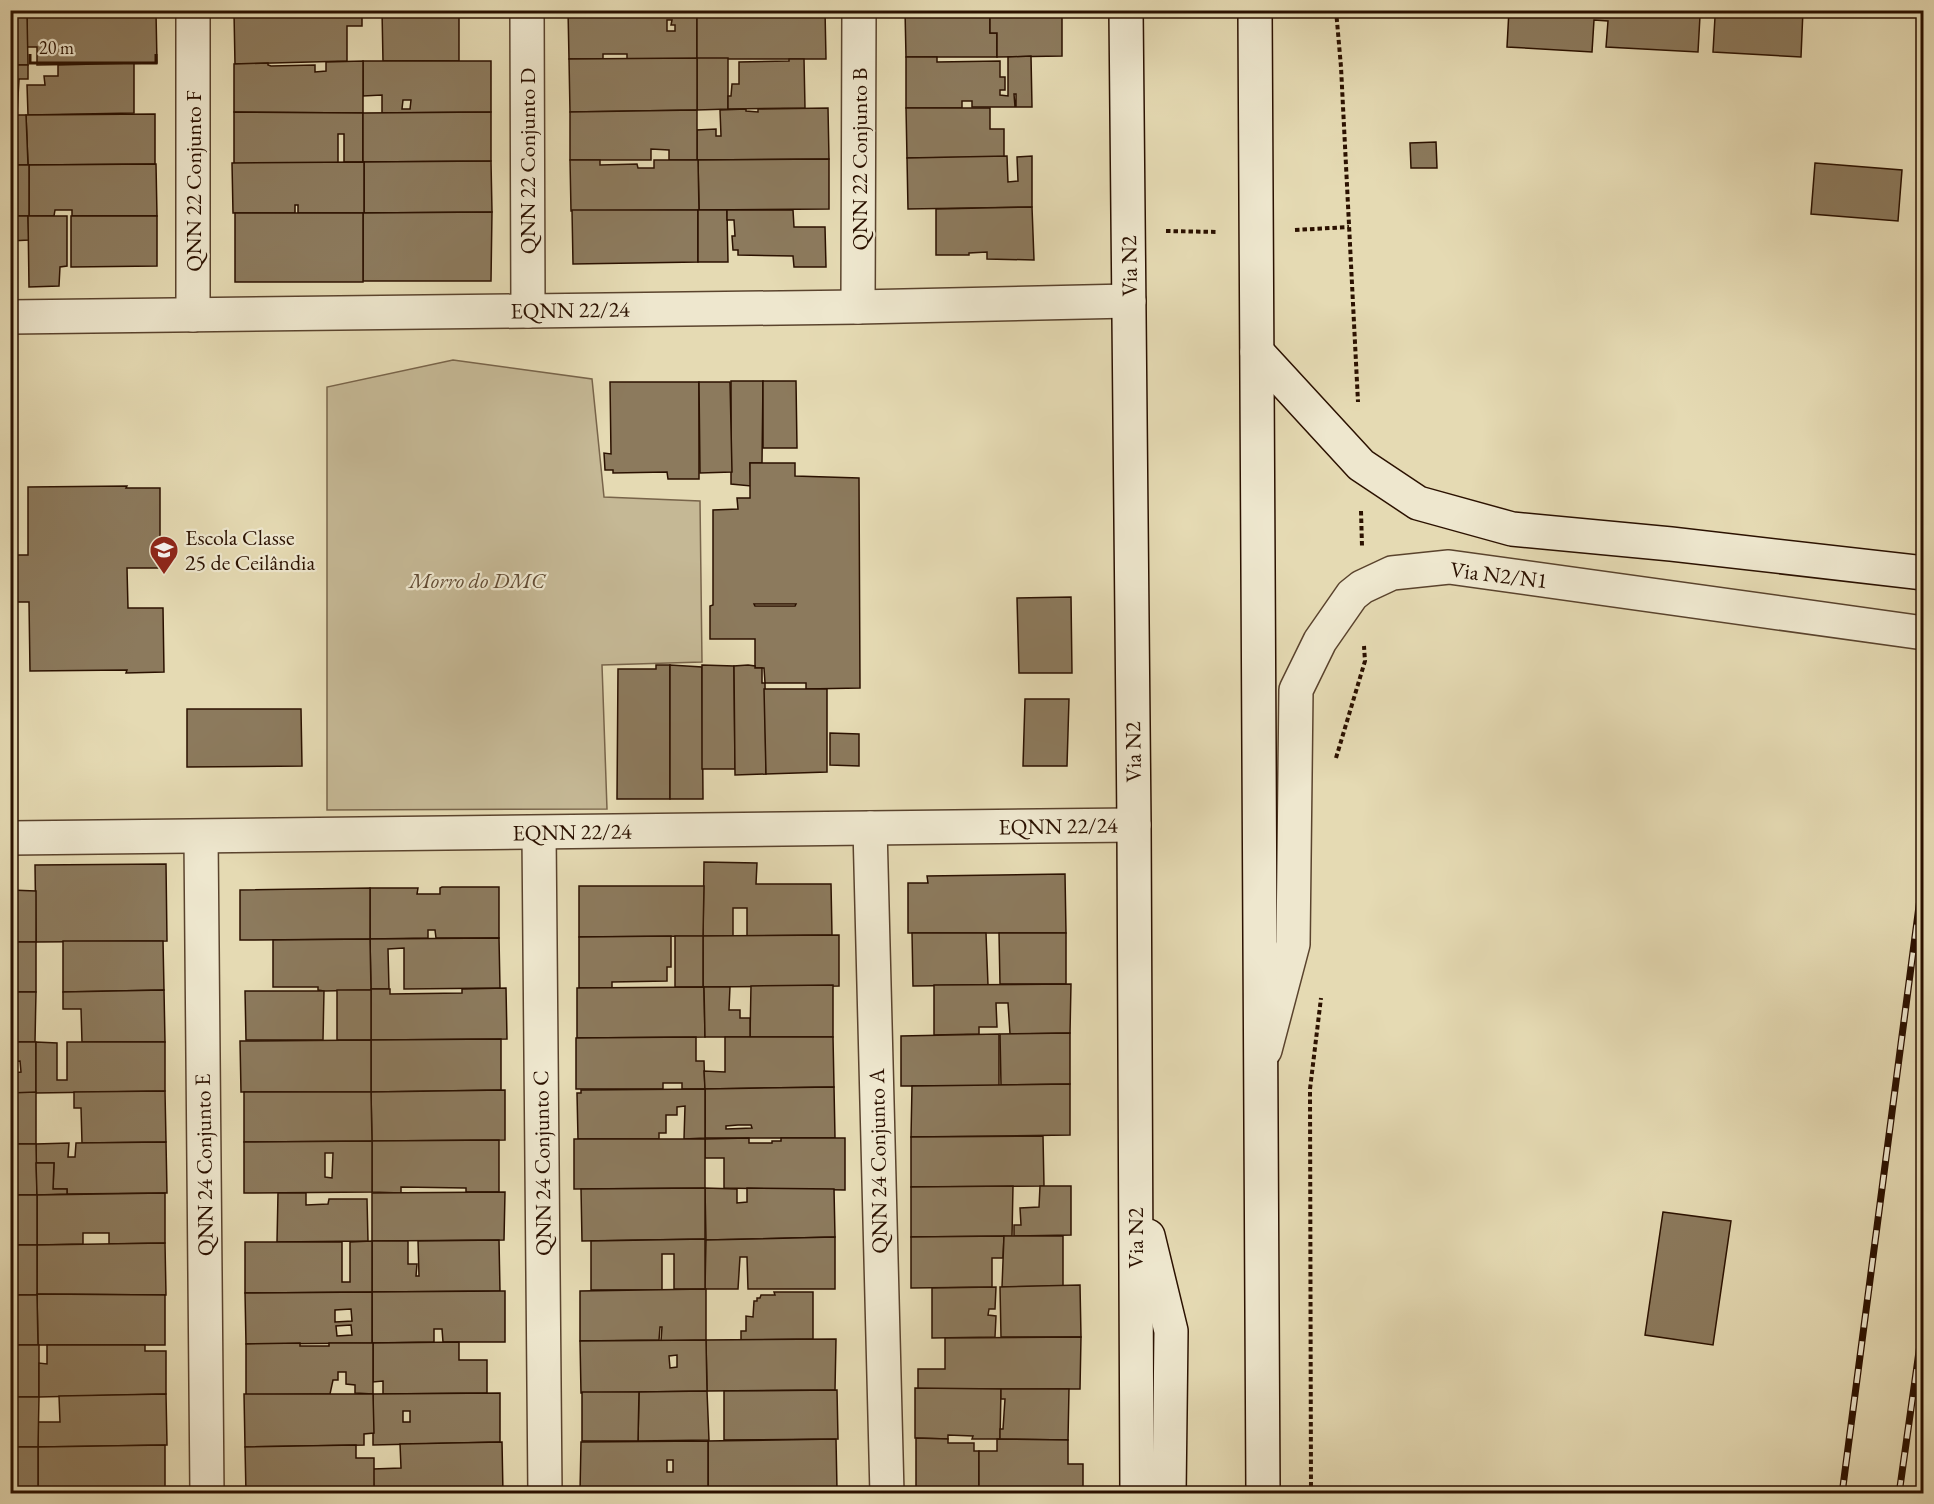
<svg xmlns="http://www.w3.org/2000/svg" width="1934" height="1504" font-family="'EB Garamond',serif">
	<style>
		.green { fill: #c5b895; stroke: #78644a; stroke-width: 1.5 }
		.building { fill: #8c7a5d; stroke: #2b1100; stroke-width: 1.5; fill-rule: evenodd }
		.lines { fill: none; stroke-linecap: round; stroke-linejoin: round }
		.minor-casing { stroke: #5a432d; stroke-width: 36 }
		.tertiary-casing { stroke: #5a432d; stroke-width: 36 }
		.secondary-casing { stroke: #2b1100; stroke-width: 36 }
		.path { stroke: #2b1100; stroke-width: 4; stroke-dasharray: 4.5 3; stroke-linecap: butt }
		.minor { stroke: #eee7ce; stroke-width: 33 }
		.tertiary { stroke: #eee7ce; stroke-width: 33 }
		.secondary { stroke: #eee7ce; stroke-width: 33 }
		.rail-casing { stroke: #2b1100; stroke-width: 7 }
		.rail { stroke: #eee7ce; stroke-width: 4.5; stroke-dasharray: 14; stroke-linecap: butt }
		.labels { text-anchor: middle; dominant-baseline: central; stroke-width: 4.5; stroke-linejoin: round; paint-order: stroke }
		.street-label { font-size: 22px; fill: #2b1100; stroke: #eee7ce }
		.poi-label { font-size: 22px; fill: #2b1100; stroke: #eee7ce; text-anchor: start }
		.park-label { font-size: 22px; font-style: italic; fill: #614b34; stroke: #eee7ce }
	</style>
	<rect width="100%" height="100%" fill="#e5dab3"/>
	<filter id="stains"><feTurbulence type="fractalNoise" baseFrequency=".00333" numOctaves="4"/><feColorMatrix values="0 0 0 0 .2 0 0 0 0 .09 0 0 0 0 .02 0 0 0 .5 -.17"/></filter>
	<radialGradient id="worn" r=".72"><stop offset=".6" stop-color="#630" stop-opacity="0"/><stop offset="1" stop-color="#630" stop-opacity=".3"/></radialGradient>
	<path class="green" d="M453 360 592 379 604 497 700 501 702 662 602 665 607 809 327 810V387Z"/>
	<g class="building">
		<rect x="10" y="10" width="18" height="4"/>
		<path d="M51 10H156V13L51 14Z"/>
		<path d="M235 10H362V11L235 12Z"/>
		<path d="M459 10V61H383L382 11Z"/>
		<path d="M568 10H697V59H627V54H603V59H569ZM667 20H672L671 25H675V31H667Z"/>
		<path d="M697 10H725V17H729V10H825L826 59H697Z"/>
		<path d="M905 10H990V33H997V57H906Z"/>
		<path d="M990 10H1062V56L997 57V33H990Z"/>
		<path d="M1509 10H1803L1801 57 1713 52 1715 17 1700 16 1698 52 1606 47 1608 21 1594 20 1592 52 1507 47Z"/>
		<path d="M362 11V26H347V61L235 64 234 13Z"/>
		<path d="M156 13 157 63 37 65V47H27V14Z"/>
		<path d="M10 14H27L28 65H10Z"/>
		<path d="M1031 56 1032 107H1016V94H1014L1015 107H972V101H962V108H906V57H937V62L1000 61V77H1005V90H1000V95L1008 96V57Z"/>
		<path d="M697 58H728V109L697 110Z"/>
		<path d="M697 58V110L570 112 569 59Z"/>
		<path d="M789 59H804L805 108 728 109V96H731L732 84H739V62L789 61Z"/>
		<path d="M363 61H491V112L382 113V95L363 96ZM403 100H411L410 109H402Z"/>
		<path d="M363 61V113L234 112V64L268 63V65L271 66 315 65V72L326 71V62Z"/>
		<path d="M134 63V113L28 115 27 85H45L44 76H58V65Z"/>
		<path d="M10 65H28V79H19L17 115H10Z"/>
		<path d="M828 108 829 159 697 160V130L716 129V136H721L720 110 746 109V111L758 112V109Z"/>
		<path d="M906 108H990V129H1004V157L907 158Z"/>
		<path d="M697 110V160H669V150L651 149V160H570V112Z"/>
		<path d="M234 112 363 113V162H344V134H338V163L234 164Z"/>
		<path d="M491 112V161L363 162V113Z"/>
		<path d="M155 114V164L28 165 26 115Z"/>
		<path d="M10 115H26L28 165H10Z"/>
		<path d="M1436 142 1437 168H1411L1410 143Z"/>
		<path d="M1007 156 1008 182 1018 181 1017 157 1032 156V207L908 209 907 158Z"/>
		<path d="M829 159V209L699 210 698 160Z"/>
		<path d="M570 160H600V165L637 164 638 168H654V160H698L699 210 571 211Z"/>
		<path d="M491 161 492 212 364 213V162Z"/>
		<path d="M364 162V213H298V205H295V213H233L232 163Z"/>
		<path d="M1815 163 1902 170 1898 221 1811 214Z"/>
		<path d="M156 164 157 216H72V210H55L54 216H29V165Z"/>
		<rect x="10" y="165" width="19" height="51"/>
		<path d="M1032 207 1034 260 987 259V252L969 253V255H936V209Z"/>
		<path d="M572 210H698V262L573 264Z"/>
		<path d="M698 210H727L728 262H698Z"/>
		<path d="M727 210H793L794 227H825L826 267H794L793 256 738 255V250H733L732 236H735L734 220H727Z"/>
		<path d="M492 212 491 281H363V213Z"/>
		<rect x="235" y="213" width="128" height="69"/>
		<path d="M10 216H28L29 240 10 241Z"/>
		<path d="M28 216H67V266L60 267 59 286 29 287Z"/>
		<path d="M71 216H157V266L71 267Z"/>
		<path d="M731 381H763L762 463H750L751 486 731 484Z"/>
		<path d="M763 381H796L797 448H763Z"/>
		<path d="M610 382H699V479H668L667 472 613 473V470H605L604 453 611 454Z"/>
		<path d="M699 382H730L732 472 700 473Z"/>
		<rect x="10" y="437" width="2" height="58"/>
		<path d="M750 463H795V476L859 478 860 688 806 689V683H765L764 668H755V639H710V606L713 605V510L738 509 737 498H750ZM754 604H796L795 606H755Z"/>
		<path d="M127 486 126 488H160V568H127L128 608H163L164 672 126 673 127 670 30 671 29 602H14L15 645H10V513H13V555H28V487Z"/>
		<path d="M1071 597 1072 673H1019L1017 598Z"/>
		<path d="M10 661H15L16 723H10Z"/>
		<path d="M656 665H670V799H617L618 669H656Z"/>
		<path d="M670 665 702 667 703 799H670Z"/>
		<path d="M702 665 734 666 735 769H702Z"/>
		<path d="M748 665 755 666V668H762V683H765L766 774 735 775 734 666Z"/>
		<path d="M764 689H827V772L766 774Z"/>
		<path d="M1025 699H1069L1067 766H1023Z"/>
		<path d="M187 709H301L302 766 187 767Z"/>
		<path d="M830 733 859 734V766L830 765Z"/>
		<path d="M704 862 757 863 756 884H831L832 935 747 936V908H733V936H703Z"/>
		<path d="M166 864 167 941 36 942 35 865Z"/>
		<path d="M1065 874 1066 933H908V883H928L927 876Z"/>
		<path d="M579 886H704L703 936 579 937Z"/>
		<path d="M442 887H499V938H436L435 930H428V938L370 939V888H418L417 894H440V888Z"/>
		<path d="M370 888V939L240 940V890Z"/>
		<path d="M10 890 36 891V942H10Z"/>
		<path d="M912 933H986L988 985 913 986Z"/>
		<path d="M999 933H1066V984H1000Z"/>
		<path d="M839 935V986L703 987V936Z"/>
		<path d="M671 936V967H667V981L612 982V988H579V937Z"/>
		<rect x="675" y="936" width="28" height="51"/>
		<path d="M499 938 500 988 404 989V948L388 949 389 989H371L370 939Z"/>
		<path d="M370 939 371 990 324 991 318 990V987H273V940Z"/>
		<path d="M63 941H163L164 990 63 992Z"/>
		<rect x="10" y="942" width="26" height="50"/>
		<path d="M1071 984 1070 1033 1010 1034 1008 1003H996L997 1027H979V1034L934 1035V985Z"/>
		<path d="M833 985V1037H750L751 986Z"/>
		<path d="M704 987 705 1037 577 1038V988Z"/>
		<path d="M704 987H730L729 1010H740V1018H750V1037H705Z"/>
		<path d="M506 988 507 1039 371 1040V989H390V994L462 993V989Z"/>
		<path d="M164 990 165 1042H82L81 1009H63V992Z"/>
		<rect x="337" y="990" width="34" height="50"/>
		<path d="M245 991H324L323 1040H246Z"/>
		<path d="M10 992H36L35 1042H10Z"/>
		<path d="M1070 1033V1084L1001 1085 1000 1034Z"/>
		<path d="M999 1034V1086H901V1036Z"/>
		<path d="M696 1037V1061H704L705 1089H682V1083H663V1089H576V1038Z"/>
		<path d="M725 1037H833L834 1087 705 1089 704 1071 725 1072Z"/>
		<path d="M501 1039V1090L371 1092V1040Z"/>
		<path d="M371 1040V1092H241L240 1041Z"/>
		<path d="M10 1042H36V1093H10ZM20 1061 21 1072 13 1073 12 1062Z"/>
		<path d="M36 1042 57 1043V1080H67V1042H165V1091L36 1093Z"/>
		<path d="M1070 1084V1135L911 1137 912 1086Z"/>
		<path d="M834 1087 835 1138H705V1089ZM738 1125H751L752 1128 726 1129V1126Z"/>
		<path d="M705 1089V1138L684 1139 685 1106 677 1107V1115H666V1133H659V1139H578L577 1093H581V1090Z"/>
		<path d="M505 1090V1140L372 1141 371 1092Z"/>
		<path d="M165 1091 166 1142 82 1143 81 1108H74V1092Z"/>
		<path d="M36 1092V1144H10V1093Z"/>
		<path d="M244 1092H371L372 1141 244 1142Z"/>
		<path d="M1043 1136 1044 1186 911 1187V1137Z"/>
		<path d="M749 1138V1143H772V1141H781V1138H845V1190L724 1188V1158H705V1139Z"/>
		<path d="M574 1139H705V1188L574 1189Z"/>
		<path d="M499 1140V1192H466V1188L401 1187V1193L372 1192V1141Z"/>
		<path d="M372 1141V1192L244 1193V1142ZM325 1153H333L332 1178 325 1177Z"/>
		<path d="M166 1142 167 1193H165L67 1194V1189H53L54 1163H36V1144L69 1143 68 1157H75L76 1143Z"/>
		<path d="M10 1144H36L37 1195H10Z"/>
		<path d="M36 1163H54L53 1189H67V1194L37 1195Z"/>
		<path d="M1013 1186 1012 1236 911 1237V1187Z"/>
		<path d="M1040 1186H1071V1235L1014 1236V1225H1021L1020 1208 1039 1207Z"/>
		<path d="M705 1188 737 1189V1203L747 1202V1188L834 1189 835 1237 706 1240Z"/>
		<path d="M705 1188V1239L582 1241 581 1189Z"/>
		<path d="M505 1192 504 1240 372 1241V1193Z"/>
		<path d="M165 1193V1243L109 1244V1233H83V1244L37 1245V1195Z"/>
		<path d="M278 1193H306V1205L328 1204 329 1199H367L368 1241 277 1242Z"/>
		<rect x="15" y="1195" width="22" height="50"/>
		<path d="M1663 1212 1731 1221 1713 1345 1645 1335Z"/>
		<path d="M1004 1236 1003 1258H992V1287L911 1288V1237Z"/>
		<path d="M1004 1236H1063V1286L1002 1287Z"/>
		<path d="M835 1237V1289H748L747 1257H740L738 1289H705L706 1240Z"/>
		<path d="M705 1239V1289H674V1254H662V1290H591V1241Z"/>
		<path d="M499 1240 500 1291 372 1292V1241H408V1264H417L416 1276H419L418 1241Z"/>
		<path d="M372 1241V1292L245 1293V1242H342V1282H350V1242Z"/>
		<path d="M165 1243 166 1295 37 1294V1245Z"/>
		<rect x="10" y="1245" width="27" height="50"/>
		<path d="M1080 1285 1081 1337H1001L1000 1287Z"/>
		<path d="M996 1287 995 1309H989L988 1315 996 1316 995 1337 932 1338V1288Z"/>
		<path d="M706 1289V1340L661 1341 662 1327H660L659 1340 580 1341V1291Z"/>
		<path d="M503 1291H505V1342H443L442 1329H434V1342L372 1343V1292Z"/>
		<path d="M372 1292V1343L246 1344 245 1293ZM351 1309 352 1321 335 1322V1310ZM351 1325 352 1335 337 1336 336 1326Z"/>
		<path d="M774 1292H813V1339L741 1340V1331H746V1316L753 1317 754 1301H757V1298H760L761 1295H775Z"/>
		<path d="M37 1294 165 1295V1345H38Z"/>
		<path d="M10 1295H37L38 1345H10Z"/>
		<path d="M1081 1337 1080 1389H918V1369H945V1338Z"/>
		<path d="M836 1339 835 1390 707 1391 706 1340Z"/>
		<path d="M706 1340 707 1391 581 1393 580 1341ZM677 1355V1367L670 1368 669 1356Z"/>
		<path d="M459 1342V1360H487V1393L383 1394V1381L373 1382V1343Z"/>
		<path d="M300 1343V1346H329V1343H373V1394L355 1393V1385L346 1384V1372H338V1380H333L330 1394 246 1395V1344Z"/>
		<rect x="10" y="1345" width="29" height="52"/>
		<path d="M47 1345H145V1351H166V1394L39 1397V1363L47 1364Z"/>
		<path d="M915 1388 1001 1389 1000 1439H972L973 1436 948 1435V1439L915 1438Z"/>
		<path d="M1001 1389H1069L1068 1440 1000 1439V1429H1003L1005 1399H1001Z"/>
		<path d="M837 1390 838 1439 724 1440V1391Z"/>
		<path d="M707 1391 709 1440 638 1441 639 1392Z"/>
		<path d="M582 1392H639L638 1441H582Z"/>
		<path d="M500 1393V1442L373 1445V1394ZM403 1411H410V1422H403Z"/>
		<path d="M166 1394 167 1445 38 1447V1422H60L59 1396Z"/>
		<path d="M244 1394H373L374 1433 364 1434V1445L245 1447Z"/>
		<path d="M10 1397H39L38 1447H10Z"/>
		<path d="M916 1438 948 1439V1443H974V1451H979V1490L916 1489Z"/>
		<path d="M836 1439 837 1490 708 1492V1441Z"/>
		<path d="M997 1439 1068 1440V1464H1083V1490H979V1451H997Z"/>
		<path d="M708 1441V1492H580L581 1442ZM667 1460H673V1472H667Z"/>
		<path d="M502 1442 503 1494H374L373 1469 401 1468 400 1444Z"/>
		<path d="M165 1445V1494H38V1447Z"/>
		<path d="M356 1445V1458H374V1494H246L245 1447Z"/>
		<rect x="10" y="1447" width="28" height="47"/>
		<path d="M916 1489 973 1490V1494H916Z"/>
		<path d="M980 1490H1000V1494H979Z"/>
		<rect x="1000" y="1490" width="75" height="4"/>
		<rect x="723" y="1491" width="26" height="3"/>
		<rect x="754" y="1491" width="59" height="3"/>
		<rect x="580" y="1492" width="82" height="2"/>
	</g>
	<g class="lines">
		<g class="minor-casing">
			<g id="minor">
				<path d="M193 10V315"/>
				<path d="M527 10 528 311"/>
				<path d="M858 307 859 10"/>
				<path d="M10 317 858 307 1129 301"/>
				<path d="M870 828 887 1494"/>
				<path d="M539 833 545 1494"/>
				<path d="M201 837 207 1494"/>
				<path d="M10 838 1134 825"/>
			</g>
		</g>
		<g class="tertiary-casing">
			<path id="tertiary" d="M1265 1050 1293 944 1296 690 1320 641 1352 595 1362 587 1392 573 1449 567 1924 633"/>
		</g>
		<g class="secondary-casing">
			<g id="secondary">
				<path d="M1126 10 1134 825 1137 1494"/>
				<path d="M1255 10 1263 1494"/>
				<path d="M1257 352 1361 465 1418 503 1512 529 1671 544 1924 573"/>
				<path d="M1148 1236 1171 1331 1169 1494"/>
			</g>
		</g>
		<g class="path">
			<path d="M1336 10 1341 67 1358 402"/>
			<path d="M1295 230 1349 227"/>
			<path d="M1166 231 1218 232"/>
			<path d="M1361 511 1362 546"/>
			<path d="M1336 758 1365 661 1364 646"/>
			<path d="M1311 1494 1310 1089 1321 998"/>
		</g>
		<use href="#minor" class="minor"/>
		<use href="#tertiary" class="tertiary"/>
		<use href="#secondary" class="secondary"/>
		<g class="rail-casing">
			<g id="rail">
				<path d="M1842 1494 1924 868"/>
				<path d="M1899 1494 1924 1316"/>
			</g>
		</g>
		<use href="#rail" class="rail"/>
	</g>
	<defs>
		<g id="school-pin" transform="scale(1.5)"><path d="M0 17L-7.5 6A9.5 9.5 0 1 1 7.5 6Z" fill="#8f2418" stroke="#eee7ce"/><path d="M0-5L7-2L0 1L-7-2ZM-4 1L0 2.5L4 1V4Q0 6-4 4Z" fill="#fff"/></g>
	</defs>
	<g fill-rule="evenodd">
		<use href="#school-pin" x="164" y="550"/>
	</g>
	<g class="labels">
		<g class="street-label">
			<text transform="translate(859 159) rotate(-90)">QNN 22 Conjunto B</text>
			<text transform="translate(527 161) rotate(-90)">QNN 22 Conjunto D</text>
			<text transform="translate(193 181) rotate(-90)">QNN 22 Conjunto F</text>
			<text transform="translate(1129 266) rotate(-91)">Via N2</text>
			<text transform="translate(570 310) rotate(-1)">EQNN 22/24</text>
			<text transform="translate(1499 575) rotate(7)">Via N2/N1</text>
			<text transform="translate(1133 752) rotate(-91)">Via N2</text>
			<text transform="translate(1058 826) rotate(-1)">EQNN 22/24</text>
			<text transform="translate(572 832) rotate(-1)">EQNN 22/24</text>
			<text transform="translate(878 1161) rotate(-91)">QNN 24 Conjunto A</text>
			<text transform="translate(542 1163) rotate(-91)">QNN 24 Conjunto C</text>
			<text transform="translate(204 1165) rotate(-91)">QNN 24 Conjunto E</text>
			<text transform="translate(1135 1238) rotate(-90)">Via N2</text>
		</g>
		<g class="poi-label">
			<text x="185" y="537">Escola Classe<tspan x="185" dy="25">25 de Ceilândia</tspan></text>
		</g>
		<g class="park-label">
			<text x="477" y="580">Morro do DMC</text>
		</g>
	</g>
	<rect width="1934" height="1504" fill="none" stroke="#e5dab3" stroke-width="36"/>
	<rect x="12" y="12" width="1910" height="1480" fill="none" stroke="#2b1100" stroke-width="3"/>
	<rect x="18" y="18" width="1898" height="1468" fill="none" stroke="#2b1100" stroke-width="1.5"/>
	<path d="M30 54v9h126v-9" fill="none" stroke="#2b1100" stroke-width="3"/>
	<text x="39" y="54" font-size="18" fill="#2b1100" stroke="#eee7ce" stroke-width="4.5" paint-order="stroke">20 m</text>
	<rect width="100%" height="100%" filter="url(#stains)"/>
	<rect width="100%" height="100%" fill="url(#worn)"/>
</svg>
